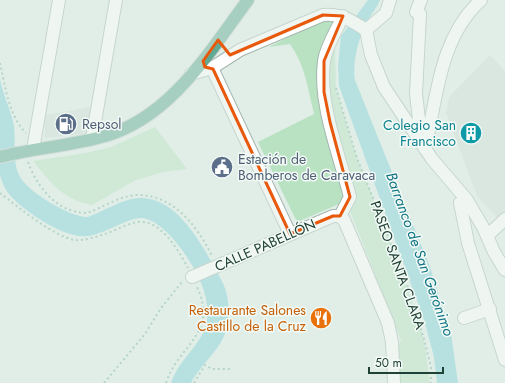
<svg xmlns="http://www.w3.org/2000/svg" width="505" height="383" font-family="Jost,sans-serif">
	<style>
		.built { fill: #cfded7 }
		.green { fill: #b8e2c1 }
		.water { fill: #83d0d9 }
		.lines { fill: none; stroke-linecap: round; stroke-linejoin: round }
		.minor-casing { stroke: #a3b7af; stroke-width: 14 }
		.major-casing { stroke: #c0cac7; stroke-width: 14 }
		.path { stroke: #7eb5a2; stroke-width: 2; stroke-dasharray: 2 3; stroke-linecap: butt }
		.minor { stroke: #fff; stroke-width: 12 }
		.major { stroke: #61a993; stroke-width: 12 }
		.marked { fill: none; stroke: #e8590c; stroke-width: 3; stroke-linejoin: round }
		.labels { text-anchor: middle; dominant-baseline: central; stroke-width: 3; stroke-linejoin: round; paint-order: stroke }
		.service-label { font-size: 14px; fill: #4e5e75; stroke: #f3faf6; text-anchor: start }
		.culture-label { font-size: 14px; fill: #0d838f; stroke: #f3faf6; text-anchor: end }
		.street-label { font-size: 14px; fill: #1f4136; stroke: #f3faf6 }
		.food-label { font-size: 14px; fill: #c56008; stroke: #f3faf6; text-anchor: end }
		.water-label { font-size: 15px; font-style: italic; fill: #127685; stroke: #f3faf6 }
	</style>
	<rect width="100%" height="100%" fill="#e1eee8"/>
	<g class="built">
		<path d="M490 55 505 71V212L498 219 477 196 446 113 449 97Z"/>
		<path d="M91 107 85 134 45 138V115Z"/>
	</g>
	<g class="green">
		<path d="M329 20 338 21 335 48 336 89 357 158 398 261 424 339 430 383H394L392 359 401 340 346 201 297 222 258 142 314 114C308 89 305 65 290 44L269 47 314 24Z"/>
		<path d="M155 127 187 169 163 172 134 181 92 205C63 200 51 183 33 161L86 153 111 147Z"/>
	</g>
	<g class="water">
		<path d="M368 0H380C377 8 371 14 367 22 359 37 352 62 355 80L430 267 451 333 458 383H437L434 357 424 320 339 86 338 65 341 36Z"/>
		<path d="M0 79C3 95 11 110 14 126 16 142 12 160 19 175 26 191 71 218 88 217 104 211 122 199 139 198 173 196 197 236 211 261 216 271 223 281 226 291 229 303 230 319 226 330 221 350 200 365 191 383H171C178 360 203 344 207 321 208 311 207 301 204 291 198 269 166 219 141 218 127 218 103 235 87 236 65 239 23 211 9 194 4 188 2 182 0 175Z"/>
	</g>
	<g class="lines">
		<g class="minor-casing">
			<g id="minor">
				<path d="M366 30 386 13 390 0"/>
				<path d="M212 68 290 234"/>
				<path d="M191 74 212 68 240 50 323 15C341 13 352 21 366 30L371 55 384 87 432 159 467 200 484 229 494 252 505 270"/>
				<path d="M92 139 116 0"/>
				<path d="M419 139 420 128 416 94 420 14 416 12 421 0"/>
				<path d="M33 149 59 0"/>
				<path d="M425 149C437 98 439 38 481 0"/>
				<path d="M467 200 460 203 468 243 505 360"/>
				<path d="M340 216 350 197C340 156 318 104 324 61 326 46 337 30 343 16"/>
				<path d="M487 236 505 219"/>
				<path d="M192 277 333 216H339L344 220 388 323 392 342 394 383"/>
				<path d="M464 318 490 309"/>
			</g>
		</g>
		<g class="major-casing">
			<path id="major" d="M0 157C34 148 71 146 105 136 171 117 209 52 248 0"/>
		</g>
		<g class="path">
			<path d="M0 63C5 86 9 116 26 133"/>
			<path d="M336 88 357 158 406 281 424 339 431 367V383"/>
			<path d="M28 162C37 187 57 213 87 213 102 208 121 195 138 195 174 195 198 227 212 256"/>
			<path d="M0 193C17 206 54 237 75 240 85 241 95 237 105 234 114 231 123 226 133 223 159 215 178 250 188 268"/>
			<path d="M104 383 145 334 161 308 182 282"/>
			<path d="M166 383C178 345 219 334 197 287"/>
			<path d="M194 383 205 365 212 369H232"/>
		</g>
		<use href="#minor" class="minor"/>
		<use href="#major" class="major"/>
	</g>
	<path d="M0 0H505V383H0ZM323 15 343 16 324 61V92L330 122 350 197 340 216H333L290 234 213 69 205 67 203 61 218 40 230 55Z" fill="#e1eee8" fill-opacity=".55" fill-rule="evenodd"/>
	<path class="marked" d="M323 15 343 16 324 61V92L330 122 350 197 340 216H333L290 234 213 69 205 67 203 61 218 40 230 55Z"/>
	<defs>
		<g id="fuel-disc" transform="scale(1.15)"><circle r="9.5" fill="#5c6f8a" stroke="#f3faf6"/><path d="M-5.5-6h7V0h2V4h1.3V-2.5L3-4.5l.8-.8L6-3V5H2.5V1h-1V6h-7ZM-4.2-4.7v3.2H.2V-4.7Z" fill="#fff"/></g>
		<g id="building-disc" transform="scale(1.15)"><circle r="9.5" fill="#0f9aa8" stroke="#f3faf6"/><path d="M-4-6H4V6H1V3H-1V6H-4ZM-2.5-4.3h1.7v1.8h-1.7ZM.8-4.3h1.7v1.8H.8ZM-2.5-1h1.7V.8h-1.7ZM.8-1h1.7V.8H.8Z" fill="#fff"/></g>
		<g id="civic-disc" transform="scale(1.15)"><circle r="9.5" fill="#5c6f8a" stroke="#f3faf6"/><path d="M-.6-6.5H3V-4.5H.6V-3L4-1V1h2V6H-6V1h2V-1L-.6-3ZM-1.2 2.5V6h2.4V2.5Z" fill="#fff"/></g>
		<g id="restaurant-disc" transform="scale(1.15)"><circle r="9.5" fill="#e8710a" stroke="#f3faf6"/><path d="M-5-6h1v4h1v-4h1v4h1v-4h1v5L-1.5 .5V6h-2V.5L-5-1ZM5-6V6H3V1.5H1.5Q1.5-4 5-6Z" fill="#fff"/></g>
	</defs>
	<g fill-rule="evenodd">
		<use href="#fuel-disc" x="66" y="124"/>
		<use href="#building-disc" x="471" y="133"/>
		<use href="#civic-disc" x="222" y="167"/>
		<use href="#restaurant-disc" x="321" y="318"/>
	</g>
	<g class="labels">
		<g class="service-label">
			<text x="82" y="124">Repsol</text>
			<text x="238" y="159">Estación de<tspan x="238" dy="16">Bomberos de Caravaca</tspan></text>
		</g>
		<g class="culture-label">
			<text x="456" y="125">Colegio San<tspan x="456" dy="16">Francisco</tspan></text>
		</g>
		<g class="street-label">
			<text transform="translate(265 245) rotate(-24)">CALLE PABELLÓN</text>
			<text transform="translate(398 265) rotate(70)">PASEO SANTA CLARA</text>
		</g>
		<g class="food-label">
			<text x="306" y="310">Restaurante Salones<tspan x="306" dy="16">Castillo de la Cruz</tspan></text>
		</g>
		<g class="water-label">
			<text transform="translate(420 254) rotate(70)">Barranco de San Gerónimo</text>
		</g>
	</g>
	<path d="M369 367v6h74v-6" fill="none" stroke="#1f4136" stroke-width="2"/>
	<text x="375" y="367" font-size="12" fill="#1f4136" stroke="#f3faf6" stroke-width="3" paint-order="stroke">50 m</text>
</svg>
